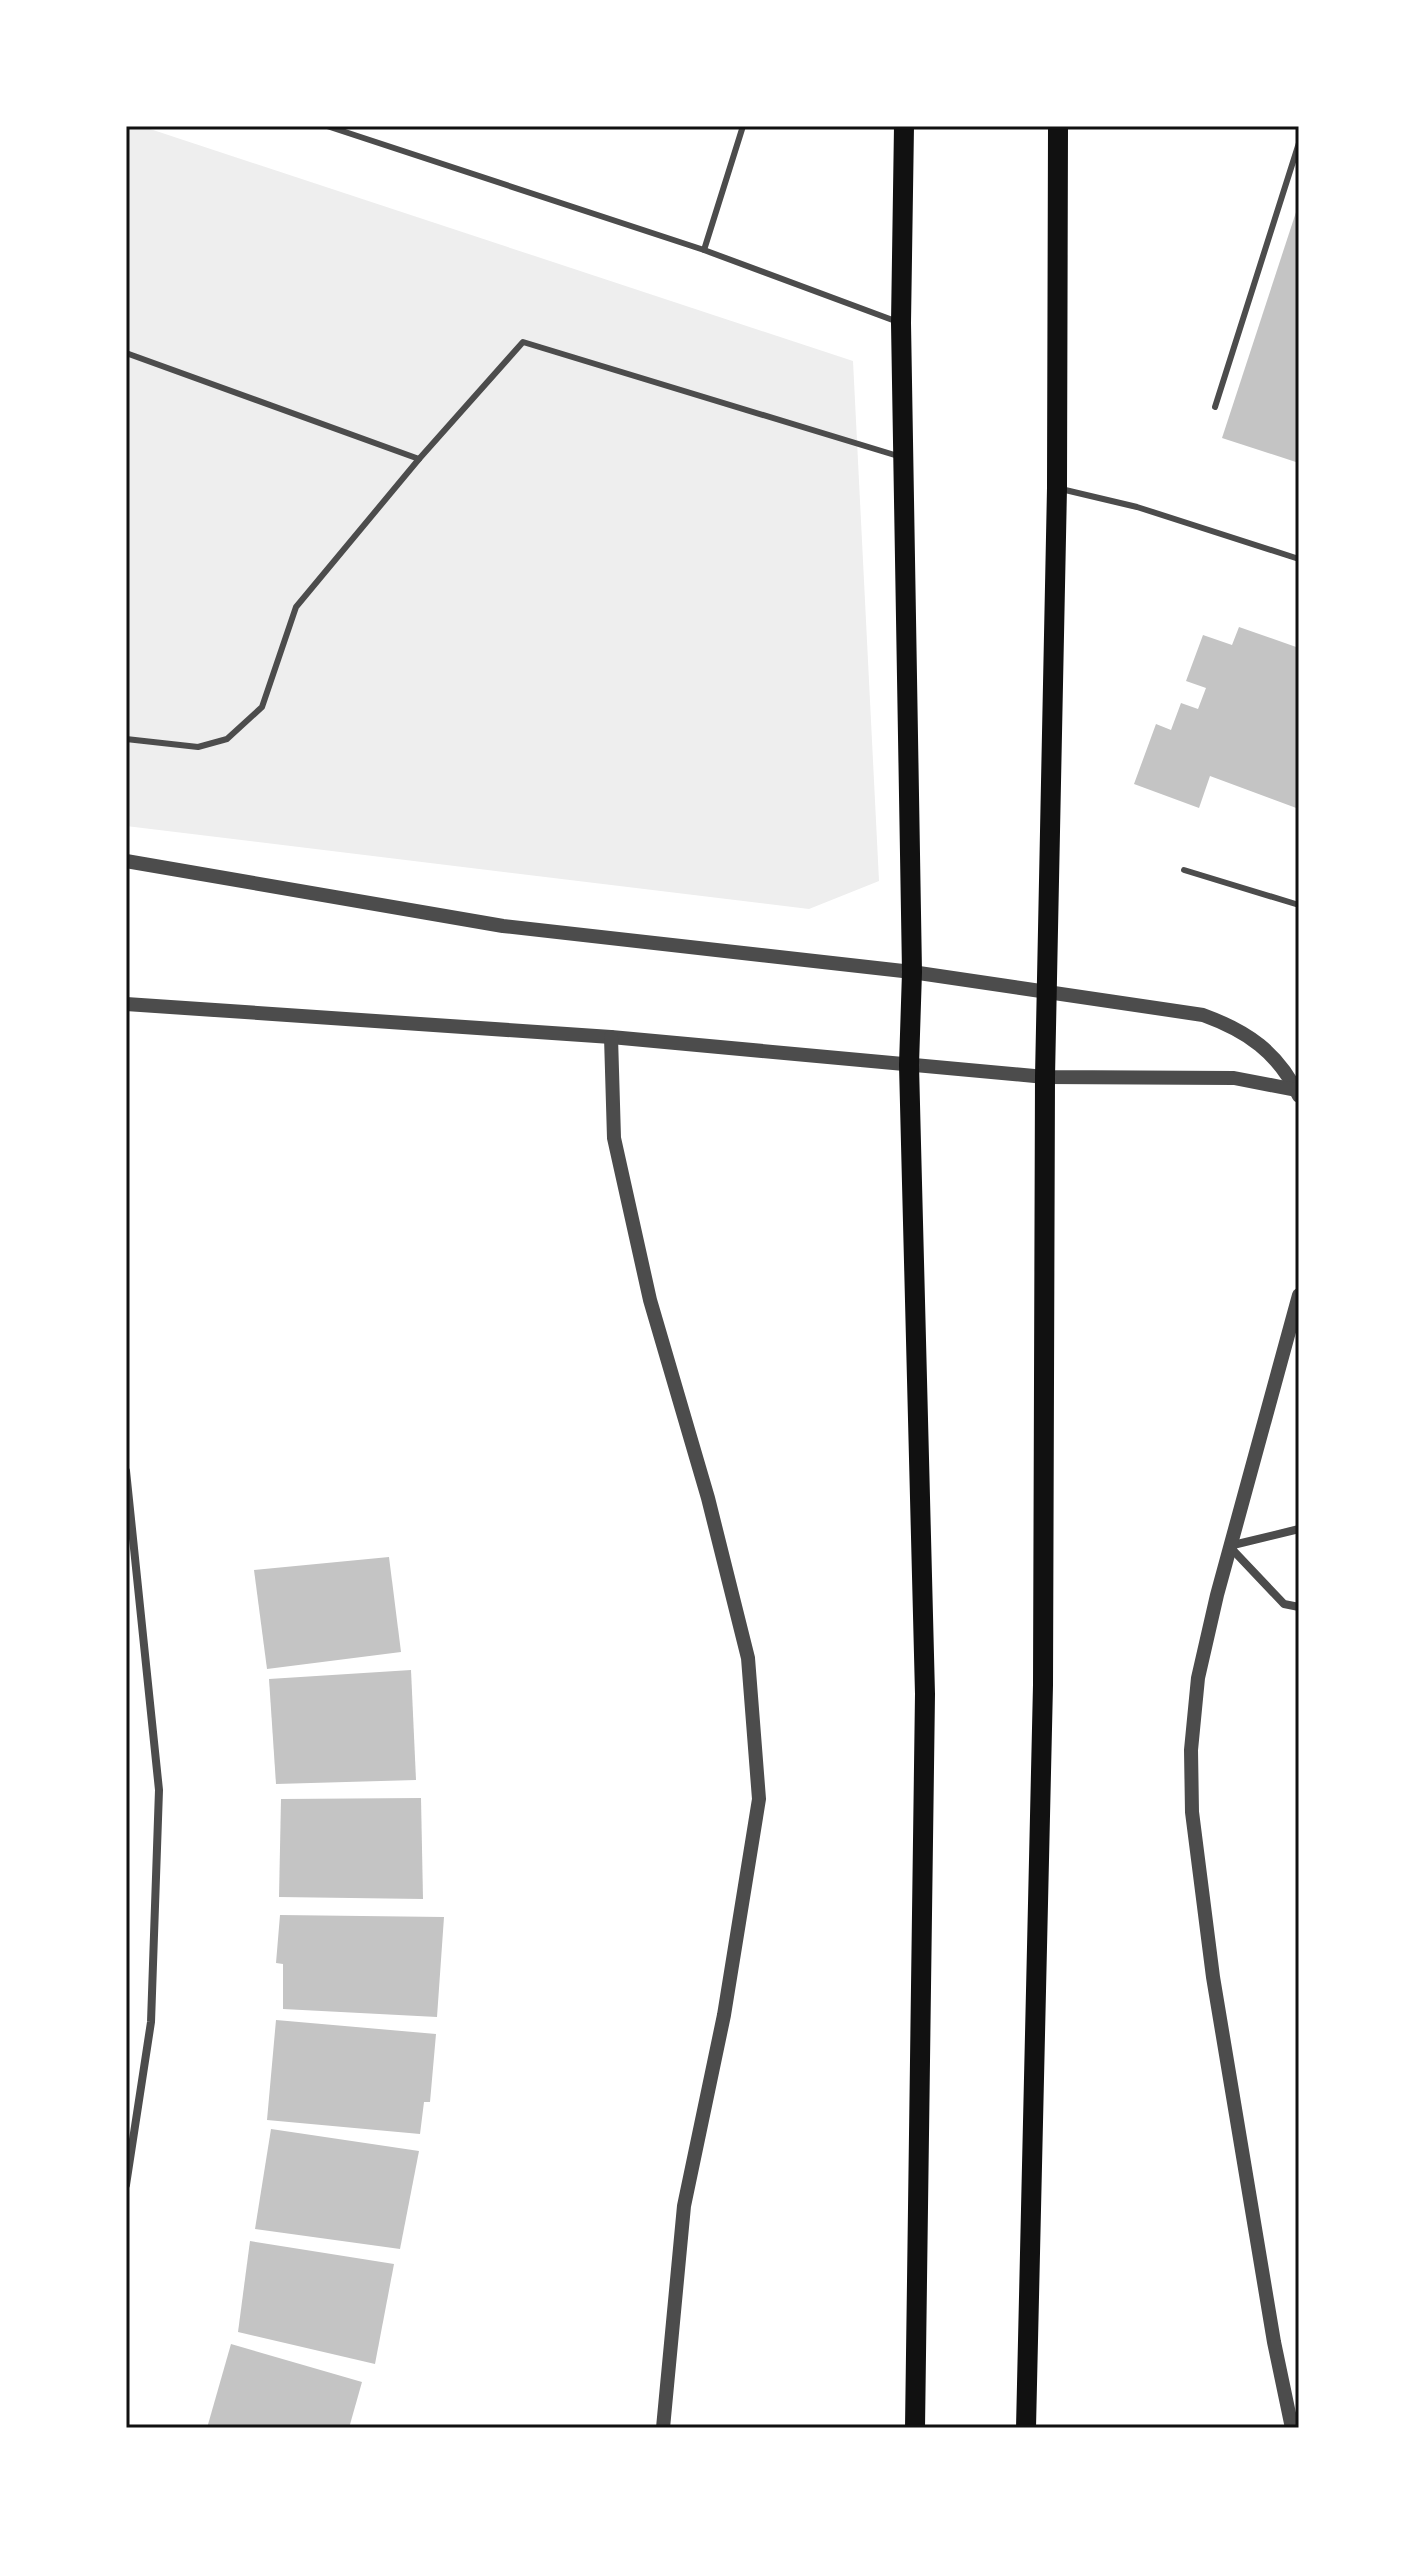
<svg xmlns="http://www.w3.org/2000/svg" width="1425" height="2554" font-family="'Exo 2',sans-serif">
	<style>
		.green { fill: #eee }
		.building { fill: #c4c4c4 }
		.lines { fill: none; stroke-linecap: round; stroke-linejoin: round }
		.service { stroke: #4c4c4c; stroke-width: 6 }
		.minor { stroke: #4c4c4c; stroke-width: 8 }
		.tertiary { stroke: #4c4c4c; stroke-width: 14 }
		.primary { stroke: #111; stroke-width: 20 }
		.neatline { fill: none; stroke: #111; stroke-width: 3 }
	</style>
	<rect width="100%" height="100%" fill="#fff"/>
	<path class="green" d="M126 126H141L853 361 879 881 809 909 126 826Z"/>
	<g class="building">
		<path d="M1299 203V463L1222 438Z"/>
		<path d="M1239 627 1299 648V809L1210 776 1199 808 1134 784 1156 724 1171 730 1181 703 1198 709 1206 688 1186 681 1203 635 1232 645Z"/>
		<path d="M389 1557 401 1652 267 1669 254 1570Z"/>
		<path d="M411 1670 416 1780 276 1784 269 1679Z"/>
		<path d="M421 1798 423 1899 279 1897 281 1799Z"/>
		<path d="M280 1915 444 1917 437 2017 283 2009V1964L276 1963Z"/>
		<path d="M276 2020 436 2034 430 2102H424L420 2134 267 2120Z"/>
		<path d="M271 2129 419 2151 400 2249 255 2229Z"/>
		<path d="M250 2241 394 2264 375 2364 238 2332Z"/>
		<path d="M231 2344 362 2382 349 2428H207Z"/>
	</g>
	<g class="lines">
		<g class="service">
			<path d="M327 126 704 250"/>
			<path d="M743 126 704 250 898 322"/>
			<path d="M126 353 419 459 523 342 898 456"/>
			<path d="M1215 407 1299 143"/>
			<path d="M1061 489 1137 507 1299 559"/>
			<path d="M126 739 198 747 227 739 262 707 296 607 419 459"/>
			<path d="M1184 870 1299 905"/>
		</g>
		<g class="minor">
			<path d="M126 1471 159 1790 151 2022 126 2185"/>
			<path d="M1299 1529 1229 1546 1284 1604 1299 1607"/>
		</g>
		<g class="tertiary">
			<path d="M126 861 503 926 912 972 1203 1015C1247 1031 1278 1052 1299 1096"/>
			<path d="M126 1004 611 1037 1045 1077 1234 1078 1296 1090"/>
			<path d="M611 1037 614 1138 650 1300 708 1498 748 1658 759 1799 724 2015 684 2206 663 2428"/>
			<path d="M1292 2428 1274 2342 1213 1977 1192 1812 1191 1750 1198 1678 1217 1595 1299 1295"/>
		</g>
		<g class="primary">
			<path d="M904 126 901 323 912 972 909 1065 925 1694 915 2428"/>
			<path d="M1026 2428 1043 1685 1045 1077 1057 488 1058 126"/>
		</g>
	</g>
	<rect width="1425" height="2554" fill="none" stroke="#ffffff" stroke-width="256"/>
	<rect x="128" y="128" width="1169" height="2298" class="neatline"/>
</svg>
